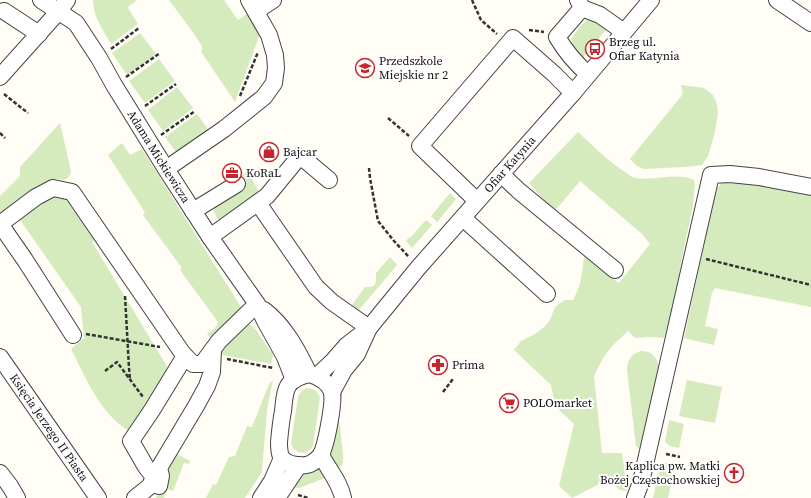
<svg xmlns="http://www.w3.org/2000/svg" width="811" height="498" font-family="'Source Serif 4',serif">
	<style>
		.green { fill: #d5ebbd }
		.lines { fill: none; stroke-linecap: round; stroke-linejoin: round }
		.minor-casing { stroke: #444; stroke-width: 18 }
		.path { stroke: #333; stroke-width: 2.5; stroke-dasharray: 4 2; stroke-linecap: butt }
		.minor { stroke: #fff; stroke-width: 16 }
		.labels { text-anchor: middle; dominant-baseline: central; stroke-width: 4; stroke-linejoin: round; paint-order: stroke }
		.poi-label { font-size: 12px; fill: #111; stroke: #fff; text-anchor: start }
		.street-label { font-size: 12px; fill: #111; stroke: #fff }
	</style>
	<rect width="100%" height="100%" fill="#fffdf5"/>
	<g class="green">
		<path d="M93 0H137L129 6 128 8 138 24 111 44C103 30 93 16 93 0Z"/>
		<path d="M169 0H224L238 20 251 11 260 34 235 102 202 53V46L192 31Z"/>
		<path d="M588 19 602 22 609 26 581 60 576 54 571 39 581 25Z"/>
		<path d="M140 33 156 54 127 75 112 53Z"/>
		<path d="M159 59 175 81 145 103 129 81Z"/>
		<path d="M681 85 704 88 713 95 717 104 718 114 715 132 708 156 702 165 685 167 644 169 637 166 630 159 683 94Z"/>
		<path d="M177 87 193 108 163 131 148 110Z"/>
		<path d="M197 114 210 132 178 155 165 137Z"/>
		<path d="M60 123 71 171 69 177 65 180 57 179 47 182 0 217V196L20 176V167Z"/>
		<path d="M578 132C593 146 608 161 625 172 628 174 632 178 636 178 654 181 678 172 694 180L695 185 694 193 693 205 683 253 674 303 664 338 649 337 635 338 628 331 612 346 603 358 594 376 602 453H622L627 491 620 490 607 480 572 498 559 486 574 424 555 406 551 385 514 350 521 341 535 334 544 327 550 320 555 307 565 300H573C582 284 582 273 584 256L619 283 650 244 642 234 580 181 554 212 529 183Z"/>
		<path d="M122 143 130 155 142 149 241 307 240 315 213 341 207 334 217 326 218 322 180 270 182 268 143 215 145 213 141 206 108 155Z"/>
		<path d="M248 171 261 196 222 225 213 211C219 198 236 179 248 171Z"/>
		<path d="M733 180 811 193V307L715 288 712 293 705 326 718 329 714 345 684 338 716 189 722 183Z"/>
		<path d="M450 193 456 199 437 222 431 216Z"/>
		<path d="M54 194H67L100 236 92 242 171 373 129 431C100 414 86 378 71 349L84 338 81 307 18 217Z"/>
		<path d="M426 220 432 225 412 248 406 241 409 237 410 238Z"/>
		<path d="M390 257 397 265 359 310 352 305 365 287C377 288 376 283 376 273Z"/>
		<path d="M248 322 256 330 273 355 271 364 217 354Z"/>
		<path d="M641 351C653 350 659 360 659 372L642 447 639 448 636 446 627 370C627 360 631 354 641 351Z"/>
		<path d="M273 380 267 410 262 472 245 498H206L213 484 216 485 229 457 235 456 247 426 252 427 269 384Z"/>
		<path d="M687 380 722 387 715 423 679 416Z"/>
		<path d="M306 388C314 389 317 390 320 398L313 446 312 448 305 453 298 452 293 448 291 443 298 397 300 393Z"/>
		<path d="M343 388 339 418 343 455V462L341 466 337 470 331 458V453L340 391Z"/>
		<path d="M669 420 684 424 679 448 670 446 665 442Z"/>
		<path d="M173 452 190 461 189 464 184 463 173 491 168 489 164 498H156L165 478 163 471Z"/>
		<path d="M663 463H666L675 465 668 498H653L660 467Z"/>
		<path d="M317 469 322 471 328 477 299 488 291 487C300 475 302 474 317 469Z"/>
	</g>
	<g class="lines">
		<g class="minor-casing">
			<g id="minor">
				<path id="s1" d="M41 0 76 23 99 58 114 85 166 169 210 237 257 304 265 321 285 357 294 380"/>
				<path d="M578 0 582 8 557 37C566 52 575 63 588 74"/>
				<path d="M777 0 811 23"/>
				<path d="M582 8 600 15 624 32"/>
				<path d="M4 11 39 34"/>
				<path d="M256 11 273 0"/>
				<path d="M0 77 59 11 67 0"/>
				<path d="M166 169 224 129 264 97 274 83 276 68 275 55 269 35 249 0"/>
				<path d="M501 174 519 191 615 270"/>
				<path d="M477 201 420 146 513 38 554 74 573 93"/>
				<path d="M258 203 316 287 332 302 369 328"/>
				<path d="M193 211 237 184"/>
				<path d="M463 218 547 294"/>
				<path d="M0 224 36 197 53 188 72 192 181 351 185 356 193 364H202L219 341 257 304"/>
				<path d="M0 224 25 260 73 335"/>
				<path d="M210 237 267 196 299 157 304 159 329 180"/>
				<path d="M264 310C285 326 298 351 309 374"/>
				<path id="s2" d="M0 357 98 498"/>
				<path d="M309 374C318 376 330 383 332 393 334 403 326 448 320 456 317 460 314 462 310 464 302 467 286 465 281 457 279 452 279 447 279 442 280 431 281 421 283 411 284 403 284 393 288 386 292 379 301 376 309 374Z"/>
				<path id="s3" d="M317 376 333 361 347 345 369 328 418 268 573 93 651 0"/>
				<path d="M332 392 344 370 357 354 368 330"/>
				<path d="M321 455C328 469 340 482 343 498"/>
				<path d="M0 473 10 486 17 498"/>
				<path d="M159 486 161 476 159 468 196 406 207 386 212 372 213 350"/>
				<path d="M135 498 150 486 154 477 146 467 131 441 152 410 185 356"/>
				<path d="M261 498 272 481 282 458"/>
				<path d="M277 498 299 465"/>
				<path d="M635 498 641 482 711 175 730 174 759 177 811 187"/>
			</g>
		</g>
		<g class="path">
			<path d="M472 0 481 20 497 34"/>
			<path d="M529 30 544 32"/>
			<path d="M111 49 139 28"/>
			<path d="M126 77 160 53"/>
			<path d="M4 94 28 113"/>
			<path d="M240 96 258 52"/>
			<path d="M145 106 176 84"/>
			<path d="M388 118 409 136"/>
			<path d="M0 133 5 138"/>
			<path d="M161 135 195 111"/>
			<path d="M369 168 370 178 378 221 394 241 409 257"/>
			<path d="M706 259 811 285"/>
			<path d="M125 296 129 368 130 380"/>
			<path d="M86 334 160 347"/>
			<path d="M227 359 273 368"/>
			<path d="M105 371 117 362 143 397"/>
			<path d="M443 392 453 379"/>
			<path d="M666 454 680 457"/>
			<path d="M298 495 308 498"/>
		</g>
		<use href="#minor" class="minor"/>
	</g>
	<defs>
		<g id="bus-ring" transform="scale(1)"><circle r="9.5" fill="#fff" stroke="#c4262e" stroke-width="1.5"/><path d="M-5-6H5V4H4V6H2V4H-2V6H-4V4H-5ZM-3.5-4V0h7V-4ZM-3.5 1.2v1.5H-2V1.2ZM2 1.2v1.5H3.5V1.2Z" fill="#c4262e"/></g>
		<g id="school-ring" transform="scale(1)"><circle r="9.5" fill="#fff" stroke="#c4262e" stroke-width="1.5"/><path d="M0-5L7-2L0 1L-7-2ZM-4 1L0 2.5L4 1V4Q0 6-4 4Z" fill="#c4262e"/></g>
		<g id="shop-ring" transform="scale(1)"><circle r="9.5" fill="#fff" stroke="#c4262e" stroke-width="1.5"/><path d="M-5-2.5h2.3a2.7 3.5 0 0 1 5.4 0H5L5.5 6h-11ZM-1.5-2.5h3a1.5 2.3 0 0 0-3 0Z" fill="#c4262e"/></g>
		<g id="office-ring" transform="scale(1)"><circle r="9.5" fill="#fff" stroke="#c4262e" stroke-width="1.5"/><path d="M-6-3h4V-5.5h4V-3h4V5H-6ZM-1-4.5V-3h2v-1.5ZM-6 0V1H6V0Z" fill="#c4262e"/></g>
		<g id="pharmacy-ring" transform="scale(1)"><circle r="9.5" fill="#fff" stroke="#c4262e" stroke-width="1.5"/><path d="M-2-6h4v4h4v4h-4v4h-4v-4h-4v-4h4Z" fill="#c4262e"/></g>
		<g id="supermarket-ring" transform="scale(1)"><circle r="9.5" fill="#fff" stroke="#c4262e" stroke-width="1.5"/><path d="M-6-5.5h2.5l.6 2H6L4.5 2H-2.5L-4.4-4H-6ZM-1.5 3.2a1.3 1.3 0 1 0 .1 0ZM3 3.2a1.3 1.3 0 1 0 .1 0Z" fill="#c4262e"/></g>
		<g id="church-ring" transform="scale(1)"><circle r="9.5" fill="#fff" stroke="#c4262e" stroke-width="1.5"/><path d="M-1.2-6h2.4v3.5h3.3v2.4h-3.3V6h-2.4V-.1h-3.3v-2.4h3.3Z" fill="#c4262e"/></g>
	</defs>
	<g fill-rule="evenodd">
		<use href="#bus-ring" x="595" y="49"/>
		<use href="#school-ring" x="365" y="68"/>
		<use href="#shop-ring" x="269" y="152"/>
		<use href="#office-ring" x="232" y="173"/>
		<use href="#pharmacy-ring" x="438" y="365"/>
		<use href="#supermarket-ring" x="509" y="403"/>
		<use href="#church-ring" x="734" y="473"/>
	</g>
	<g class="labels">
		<g class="poi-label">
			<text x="609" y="42">Brzeg ul.<tspan x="609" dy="14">Ofiar Katynia</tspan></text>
			<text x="379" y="61">Przedszkole<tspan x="379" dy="14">Miejskie nr 2</tspan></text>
			<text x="283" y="152">Bajcar</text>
			<text x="246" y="173">KoRaL</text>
			<text x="452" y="365">Prima</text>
			<text x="523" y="403">POLOmarket</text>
			<text x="720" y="466" text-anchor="end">Kaplica pw. Matki<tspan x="720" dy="14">Bożej Częstochowskiej</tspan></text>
		</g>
		<g class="street-label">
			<text stroke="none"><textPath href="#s1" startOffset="199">Adama Mickiewicza</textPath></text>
			<text stroke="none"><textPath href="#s3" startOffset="287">Ofiar Katynia</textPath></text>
			<text stroke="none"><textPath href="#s2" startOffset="86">Księcia Jerzego II Piasta</textPath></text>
		</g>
	</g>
</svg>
